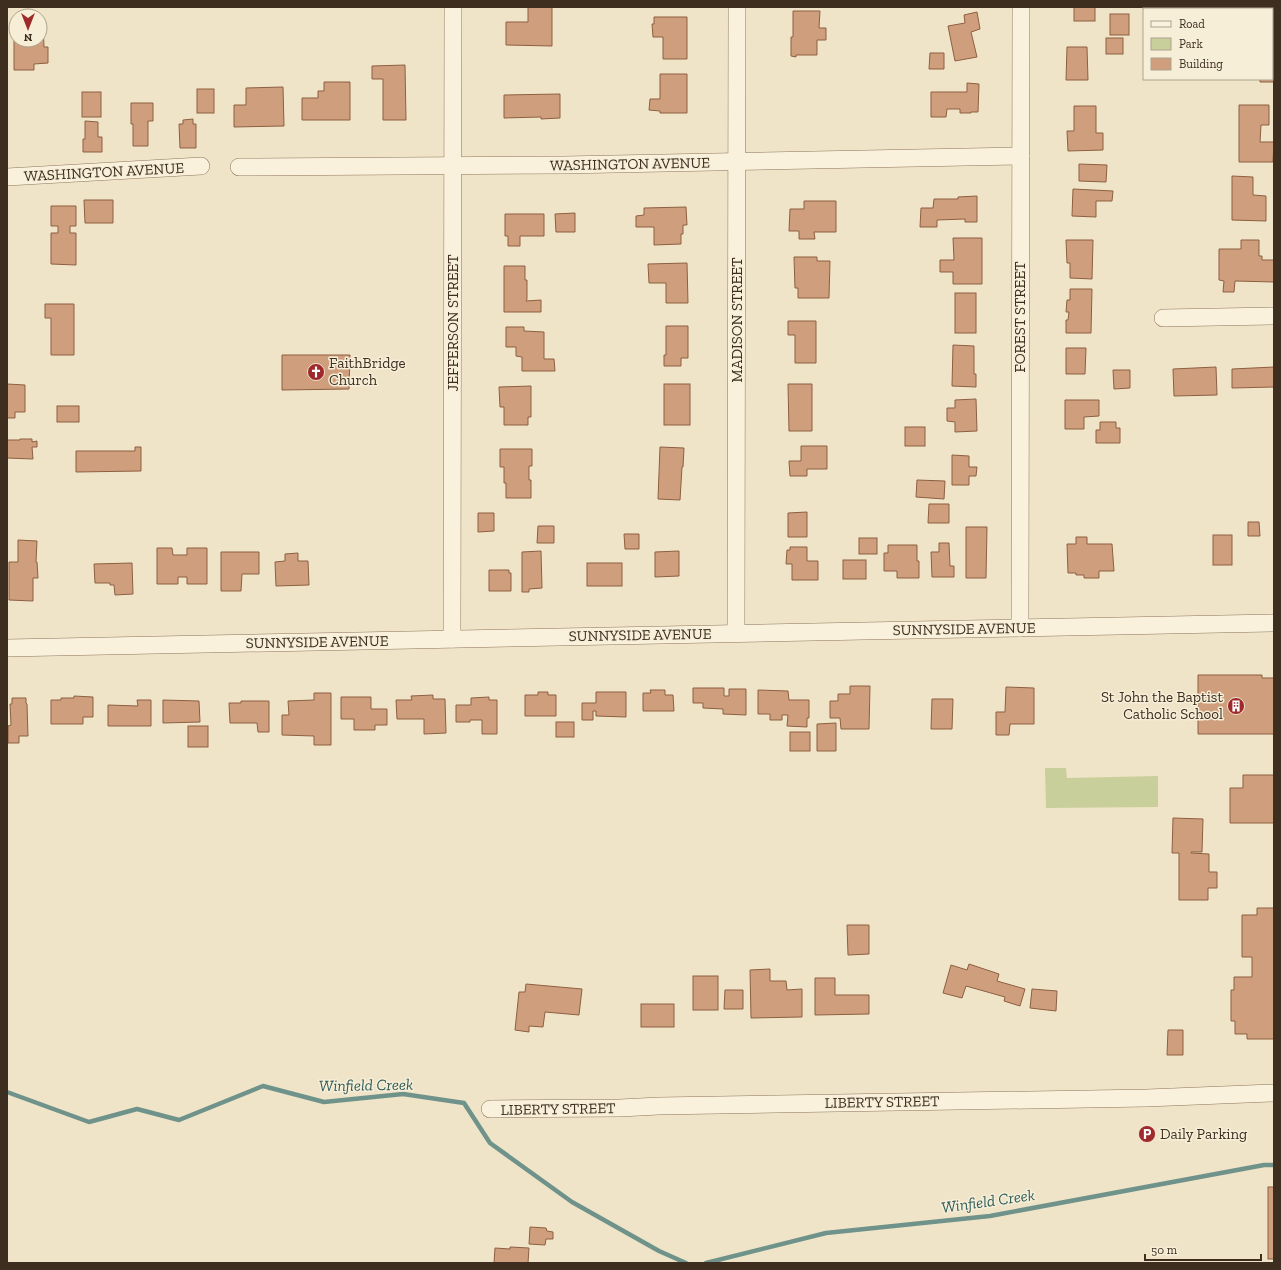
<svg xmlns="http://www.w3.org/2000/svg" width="1281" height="1270" font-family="'Zilla Slab',serif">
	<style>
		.green { fill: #c9cf9b }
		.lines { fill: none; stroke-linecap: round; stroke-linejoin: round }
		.stream { stroke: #6f938a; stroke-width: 4.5 }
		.building { fill: #cf9f7d; stroke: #8d5f41 }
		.minor-casing { stroke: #8d765c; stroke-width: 18 }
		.minor { stroke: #faf1dc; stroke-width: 17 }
		.labels { text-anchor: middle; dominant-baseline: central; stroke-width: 3; stroke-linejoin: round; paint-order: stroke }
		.street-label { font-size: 15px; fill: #3d2e20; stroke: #f7eed8 }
		.poi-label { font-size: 15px; fill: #3d2e20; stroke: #f7eed8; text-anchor: start }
		.water-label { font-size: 16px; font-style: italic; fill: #2f5d5a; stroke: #f7eed8 }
	</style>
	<rect width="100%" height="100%" fill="#f0e4c8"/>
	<path class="green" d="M1045 768H1066L1067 778 1158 776V807L1046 808Z"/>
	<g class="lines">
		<g class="stream">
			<path d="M7 1092 89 1122 137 1109 179 1120 263 1086 324 1102 403 1094 464 1103 490 1143 572 1202 659 1251 686 1263"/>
			<path d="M706 1263 826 1233 990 1216 1264 1165H1274"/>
		</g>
	</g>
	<g class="building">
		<path d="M528 7H552V46L506 45V22H528Z"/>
		<rect x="1074" y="7" width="21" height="14"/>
		<path d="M1241 7H1274V33L1272 34V9H1242Z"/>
		<path d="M793 11H820L819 28H826V40H817V55H796V57L791 56V37H793Z"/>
		<path d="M977 12 980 29 971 32 977 57 955 61 948 26 965 23 964 15Z"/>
		<rect x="1110" y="14" width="19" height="21"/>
		<path d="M654 17H687V59H663V37H653L652 24H654Z"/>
		<path d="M40 22H43L44 47H48V63L34 64V70H14V32H16V40H40Z"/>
		<rect x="1106" y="38" width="17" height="16"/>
		<path d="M1272 44H1274V82H1260V79H1272Z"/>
		<path d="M1067 47H1087L1088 80H1066Z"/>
		<path d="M930 53H944V69H929Z"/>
		<path d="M405 65 406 120H383V79H372V66Z"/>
		<path d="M660 74H687V113H660V111L649 110 650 99H660Z"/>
		<path d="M324 82H350V120H302V98H318V91H324Z"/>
		<path d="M967 83 979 84 978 112H971V113H960V109H947L946 117H931V92H967Z"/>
		<path d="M283 87 284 126 234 127V105H246V88Z"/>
		<rect x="197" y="89" width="17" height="24"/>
		<rect x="82" y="92" width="19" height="25"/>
		<path d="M560 94V118L541 119V117L504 118V95Z"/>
		<path d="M131 103H153V121H148V146H133V124H131Z"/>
		<path d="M1239 105H1269V125H1261L1260 142H1274L1273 162H1239Z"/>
		<path d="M1074 106H1096V133H1103V150L1068 151 1067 131H1074Z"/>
		<path d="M193 119V124H196V148H180L179 124H183V120Z"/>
		<path d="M85 121 98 122V137H102V152H83V139H85Z"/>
		<path d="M1079 164 1107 165 1106 182 1079 181Z"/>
		<path d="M1232 176 1253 177V195L1266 196V221L1232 220Z"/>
		<path d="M1073 189 1113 191 1112 201H1096V217L1072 216Z"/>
		<path d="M977 196V222H965V219L937 220V227H920L921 208H933L934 199H958V197Z"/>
		<path d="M84 200H113V223H85Z"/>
		<path d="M804 201H836V232H814L815 239H799V231H789L790 209H804Z"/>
		<path d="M51 206H76V226H70V233H76V265L51 264V233H58V226H51Z"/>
		<path d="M686 207 687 225H683V234H681V244L654 245V227H636V216L644 215V208Z"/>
		<path d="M575 213V232H556L555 214Z"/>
		<path d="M505 214H544V236H520V246H508V236H505Z"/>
		<path d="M953 238H982V284H953V272H940V260H954Z"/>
		<path d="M1066 240H1093L1092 279 1070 278V263H1067Z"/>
		<path d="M1241 240H1259V256H1262V260H1274V282L1235 281 1234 292H1223L1224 281 1219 280V249H1241Z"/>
		<path d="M794 257H817V261H830L829 298H798V288H795Z"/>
		<path d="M687 263 688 303H666V283H649L648 264Z"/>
		<path d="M504 266H525V280H527V299L526 301 541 300V312H504Z"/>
		<path d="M1070 289H1092L1091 333H1066V320H1068L1069 312H1066L1067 300H1070Z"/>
		<rect x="955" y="293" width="21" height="40"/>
		<path d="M45 304H74V355H51V318H45Z"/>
		<path d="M788 321H816V363H795V335H788Z"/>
		<path d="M666 326H688V358H681V366H664V355H666Z"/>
		<path d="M506 327H524V331L544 332V359H554L555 371H522V357L516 356V347H506Z"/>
		<path d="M953 345 974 346V374H976V387L952 386Z"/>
		<path d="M1066 348H1086L1085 374H1066Z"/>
		<path d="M282 355H350L349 389 282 390Z"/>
		<path d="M1216 367 1217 395 1174 396 1173 369Z"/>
		<path d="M1274 367V387L1232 388V369Z"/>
		<path d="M1113 370H1130V388L1114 389Z"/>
		<path d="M7 384 25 385V412H15V418H7Z"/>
		<rect x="664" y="384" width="26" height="41"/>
		<path d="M788 384H812V431H789Z"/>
		<path d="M531 386V417H528V425H504V407H500L499 387Z"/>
		<path d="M976 399 977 431 955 432V422L947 421V408H955V400Z"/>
		<path d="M1065 400H1099V416L1084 417V429H1065Z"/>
		<rect x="57" y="406" width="22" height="16"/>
		<path d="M1100 422H1116V428H1120V443H1096V430H1100Z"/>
		<rect x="905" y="427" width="20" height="19"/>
		<path d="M20 439H32V442L37 441V447H32L33 459 7 458V440H20Z"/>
		<path d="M801 446H827V469H807V476H790L789 461H801Z"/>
		<path d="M135 447H141V471L76 472V451H135Z"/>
		<path d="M660 447 684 448 683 467H682L680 500 658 499Z"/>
		<path d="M500 449H532V466H529V480H531V498H506V483H504V467H500Z"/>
		<path d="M952 455 969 456V467H977L976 476H969V485H952Z"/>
		<path d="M917 480 945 481 944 499 916 497Z"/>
		<path d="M929 504H949V523H928Z"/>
		<path d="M807 512V537H788V513Z"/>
		<path d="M478 513H494V531L478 532Z"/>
		<path d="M1248 522H1259L1260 536H1248Z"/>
		<path d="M538 526H554V543H537Z"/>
		<path d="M966 527H987L986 578H966Z"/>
		<path d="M624 534H639V549H625Z"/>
		<rect x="1213" y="535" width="19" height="30"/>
		<path d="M1076 537H1087V544H1112L1114 571H1099V578H1084V575H1076V573H1068L1067 544H1076Z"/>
		<rect x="859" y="538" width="18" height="16"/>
		<path d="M18 540 37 541 36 562H37L38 578H33V601L9 600V562H18Z"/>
		<path d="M939 543H949L950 566H954V577H932L931 552H939Z"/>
		<path d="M888 545H917V561H919V578H897V571H884V553H888Z"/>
		<path d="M790 547H807V561H818V580H792V564H786L787 550H790Z"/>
		<path d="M157 548H172L173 555H187V548H207V584H187V577H178V584H157Z"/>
		<path d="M541 551 542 588 529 589V592H522V552Z"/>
		<path d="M679 551V576L655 577V552Z"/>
		<path d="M221 552H259V574H242L241 591H221Z"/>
		<path d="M298 553V561H308L309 585 276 586 275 562 285 561V554Z"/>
		<rect x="843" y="560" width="23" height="19"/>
		<path d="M132 563 133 594 115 595 114 585H110V583H95L94 564Z"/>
		<rect x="587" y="563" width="35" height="23"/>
		<path d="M489 570H509V573H511V591H489Z"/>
		<path d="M1198 675H1262V678H1274V734H1198Z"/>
		<path d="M850 686H870L869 729H841L840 718H830V701H838V694H850Z"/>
		<path d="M1006 687 1034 688V724H1010L1009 735H996V712H1005Z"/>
		<path d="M693 688H724V696H729V689H746V715L723 714V709L703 708V703H693Z"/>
		<path d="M650 690H665V695H673L674 711H643V693H651Z"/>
		<path d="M758 690 788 691 789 700H809V718H807V727L787 726 788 715H782V720H770V714H758Z"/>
		<path d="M538 692H548V695H556V716H525V695H538Z"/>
		<path d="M596 692H626V717L596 716V711H593V720H582V703H596Z"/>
		<path d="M314 693H331V745H314V736L282 735V715H289L288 701 314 700Z"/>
		<path d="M433 695V699H445L446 733 424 734V719H397L396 700H412L411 696Z"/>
		<path d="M74 696 93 697V717H83V724H51V700H61V698H74Z"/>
		<path d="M341 697H371V709H387V725H375V730H354V719H341Z"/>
		<path d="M489 697V700H497V734H482V720H470V722H456V705H471V698Z"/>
		<path d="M12 698H26V703L27 704 28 736H19V743H8V726L11 725 10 704H12Z"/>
		<path d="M932 699H953L952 729H931Z"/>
		<path d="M137 700H151V726H108V705L138 706Z"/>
		<path d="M163 700 199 701 200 722 163 723Z"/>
		<path d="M241 701H269V732H258L257 723H230L229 703H241Z"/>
		<rect x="556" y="722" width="18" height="15"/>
		<path d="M836 723V751H817V724Z"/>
		<rect x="188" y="726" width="20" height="21"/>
		<rect x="790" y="732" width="20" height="19"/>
		<path d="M1243 775H1274V823H1230V788H1243Z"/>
		<path d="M1173 818 1203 819 1202 852H1191V853L1209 854V872H1217V888H1208V900H1179V853H1172Z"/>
		<path d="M1257 908H1274V1039H1247V1034H1235V1021H1231V990H1234V977H1252V957H1242V915H1257Z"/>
		<path d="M847 925H869V954L848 955Z"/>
		<path d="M969 964 999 974 997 981 1025 989 1020 1006 1004 1001 1005 997 966 986 962 998 943 993 951 965 967 970Z"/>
		<path d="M770 969V981H786L787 990 802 989V1017L751 1018 750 970Z"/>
		<rect x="693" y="976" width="25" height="34"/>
		<path d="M815 978H835V995H869V1014L815 1015Z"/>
		<path d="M526 984 582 989 579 1015 545 1012 543 1027 529 1026V1032L515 1030 519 992H525Z"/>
		<path d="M1032 989 1057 991 1056 1011 1030 1008Z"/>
		<path d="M725 990H743V1009H724Z"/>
		<rect x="641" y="1004" width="33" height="23"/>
		<path d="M1168 1030H1183V1055H1167Z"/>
		<rect x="1268" y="1187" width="6" height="72"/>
		<path d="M530 1227 546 1228 547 1231 553 1232V1239H546L545 1245 529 1244Z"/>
		<path d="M510 1247 529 1248 528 1263H494L495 1248 510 1249Z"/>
	</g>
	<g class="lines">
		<g class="minor-casing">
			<g id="minor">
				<path d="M239 167 564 165 1021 156"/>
				<path d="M7 177 201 166"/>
				<path d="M1163 318 1274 316"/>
				<path d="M1020 628 1021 7"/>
				<path d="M736 633 737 7"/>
				<path d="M452 639 453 7"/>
				<path d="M7 648 1274 623"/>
				<path d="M490 1109 620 1108 659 1106 1147 1098 1274 1093"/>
			</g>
		</g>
		<use href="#minor" class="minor"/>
	</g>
	<defs>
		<g id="church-disc" transform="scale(0.9)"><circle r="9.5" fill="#9e2a2b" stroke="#f7eed8"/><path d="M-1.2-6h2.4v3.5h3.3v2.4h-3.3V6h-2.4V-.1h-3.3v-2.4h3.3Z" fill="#fff"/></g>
		<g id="building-disc" transform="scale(0.9)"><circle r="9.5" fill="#9e2a2b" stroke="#f7eed8"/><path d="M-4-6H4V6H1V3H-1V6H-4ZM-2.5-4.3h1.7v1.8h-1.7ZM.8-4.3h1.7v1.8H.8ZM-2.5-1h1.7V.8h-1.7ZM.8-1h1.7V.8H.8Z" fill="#fff"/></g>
		<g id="parking-disc" transform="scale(0.9)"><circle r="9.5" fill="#9e2a2b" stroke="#f7eed8"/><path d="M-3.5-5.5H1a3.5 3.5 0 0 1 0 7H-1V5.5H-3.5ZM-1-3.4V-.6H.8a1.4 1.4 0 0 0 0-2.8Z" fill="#fff"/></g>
	</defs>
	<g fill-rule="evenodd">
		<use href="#church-disc" x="316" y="372"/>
		<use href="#building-disc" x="1236" y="706"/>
		<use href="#parking-disc" x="1147" y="1134"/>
	</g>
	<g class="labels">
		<g class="street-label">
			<text transform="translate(630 164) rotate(-1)">WASHINGTON AVENUE</text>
			<text transform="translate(104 172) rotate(-3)">WASHINGTON AVENUE</text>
			<text transform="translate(1020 317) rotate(-90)">FOREST STREET</text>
			<text transform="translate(737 320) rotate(-90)">MADISON STREET</text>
			<text transform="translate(453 323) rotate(-90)">JEFFERSON STREET</text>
			<text transform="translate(964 629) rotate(-1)">SUNNYSIDE AVENUE</text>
			<text transform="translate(640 635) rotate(-1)">SUNNYSIDE AVENUE</text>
			<text transform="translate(317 642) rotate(-1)">SUNNYSIDE AVENUE</text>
			<text transform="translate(882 1102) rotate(-1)">LIBERTY STREET</text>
			<text transform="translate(558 1109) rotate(-1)">LIBERTY STREET</text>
		</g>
		<g class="poi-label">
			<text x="329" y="363">FaithBridge<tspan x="329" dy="17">Church</tspan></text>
			<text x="1223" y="697" text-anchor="end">St John the Baptist<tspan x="1223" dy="17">Catholic School</tspan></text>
			<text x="1160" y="1134">Daily Parking</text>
		</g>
		<g class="water-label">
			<text transform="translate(366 1085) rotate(-1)">Winfield Creek</text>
			<text transform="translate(988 1201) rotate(-8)">Winfield Creek</text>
		</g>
	</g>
	<rect width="1281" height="1270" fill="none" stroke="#3d2e20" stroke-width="16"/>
	<rect x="1143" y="8" width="130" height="72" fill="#f7eed8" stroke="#ada18e"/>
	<rect x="1151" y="21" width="20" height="6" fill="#faf1dc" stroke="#ada18e"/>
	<text x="1179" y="28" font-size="12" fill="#3d2e20">Road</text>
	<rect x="1151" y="38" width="20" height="12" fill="#c9cf9b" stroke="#ada18e"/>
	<text x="1179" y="48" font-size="12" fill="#3d2e20">Park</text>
	<rect x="1151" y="58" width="20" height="12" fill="#cf9f7d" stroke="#ada18e"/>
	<text x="1179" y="68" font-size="12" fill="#3d2e20">Building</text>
	<g transform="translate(28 28) rotate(180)"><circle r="19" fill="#f7eed8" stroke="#ada18e"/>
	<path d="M0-3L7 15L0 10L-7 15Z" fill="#9e2a2b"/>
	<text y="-6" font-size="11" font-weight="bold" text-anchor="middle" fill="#3d2e20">N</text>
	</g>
	<path d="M1145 1254v6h116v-6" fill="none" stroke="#3d2e20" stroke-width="2"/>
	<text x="1151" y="1254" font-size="12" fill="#3d2e20" stroke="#f7eed8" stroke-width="3" paint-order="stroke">50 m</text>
</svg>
